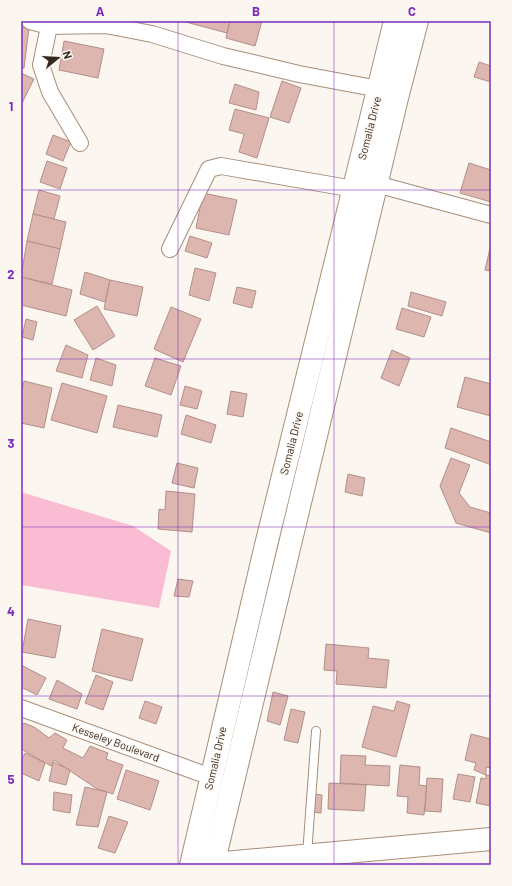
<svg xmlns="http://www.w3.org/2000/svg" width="512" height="886" font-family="Barlow,sans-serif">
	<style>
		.green { fill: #f9bcd3 }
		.building { fill: #dcb6af; stroke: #b38f89 }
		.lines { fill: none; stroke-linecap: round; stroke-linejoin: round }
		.lane-casing { stroke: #a78e77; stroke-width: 10 }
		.street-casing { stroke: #a78e77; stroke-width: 18 }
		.secondary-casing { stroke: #a78e77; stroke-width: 24 }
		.primary-casing { stroke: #a78e77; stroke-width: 24 }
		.lane { stroke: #fff; stroke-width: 8 }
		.street { stroke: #fff; stroke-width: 16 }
		.secondary { stroke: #fff; stroke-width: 22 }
		.primary { stroke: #fff; stroke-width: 22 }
		.grid { fill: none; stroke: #7b2cbf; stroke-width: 1; stroke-opacity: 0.55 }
		.labels { text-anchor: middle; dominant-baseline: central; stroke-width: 3; stroke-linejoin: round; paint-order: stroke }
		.street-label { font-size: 11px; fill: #33291f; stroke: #fcf6f1 }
		.neatline { fill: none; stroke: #7b2cbf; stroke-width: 1.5 }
		.grid-label { font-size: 13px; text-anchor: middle; font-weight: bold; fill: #7b2cbf }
	</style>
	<rect width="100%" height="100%" fill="#fcf6f1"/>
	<path class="green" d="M21 492 133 526 171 551 159 608 21 585Z"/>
	<g class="building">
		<path d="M182 21H230L227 33Z"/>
		<path d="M230 21H262L255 46 226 38Z"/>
		<path d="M21 27 29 28 24 68H21Z"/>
		<path d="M64 41 104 49 98 78 59 70Z"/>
		<path d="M479 62 491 66V82L474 77Z"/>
		<path d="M21 73 34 79 21 105Z"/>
		<path d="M282 81 301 88 289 123 270 117Z"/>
		<path d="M235 84 259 92 256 110 229 103Z"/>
		<path d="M235 109 269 118 257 158 239 152 244 134 229 130Z"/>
		<path d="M53 135 71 142 63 161 46 154Z"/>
		<path d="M47 161 67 168 60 189 40 182Z"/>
		<path d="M469 163 491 170V202L460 193Z"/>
		<path d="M39 190 60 196 54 219 33 214Z"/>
		<path d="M203 193 237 200 229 235 196 228Z"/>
		<path d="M33 214 66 222 60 249 27 241Z"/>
		<path d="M190 236 212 243 207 258 185 251Z"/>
		<path d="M27 241 60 249 52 284 21 277Z"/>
		<path d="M491 244V271L485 270Z"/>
		<path d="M195 268 216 273 209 301 189 295Z"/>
		<path d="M85 272 110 280 105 302 80 294Z"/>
		<path d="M21 277 72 290 66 316 21 305Z"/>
		<path d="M110 280 143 287 137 316 104 309Z"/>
		<path d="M237 287 256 291 252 308 233 303Z"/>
		<path d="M411 292 446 302 442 316 408 306Z"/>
		<path d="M97 306 115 336 93 350 74 320Z"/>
		<path d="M171 307 201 319 183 362 154 349Z"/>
		<path d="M402 308 431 317 424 337 396 329Z"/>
		<path d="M26 319 37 322 33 340 22 337Z"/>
		<path d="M66 345 88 355 82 378 56 371Z"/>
		<path d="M392 350 410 358 399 386 381 378Z"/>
		<path d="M96 358 116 365 112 386 90 380Z"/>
		<path d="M155 358 181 366 171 395 145 386Z"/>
		<path d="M465 377 491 384V416L457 407Z"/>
		<path d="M24 381 52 388 44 428 21 423V395Z"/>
		<path d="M62 383 107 396 97 433 51 420Z"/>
		<path d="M185 386 202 391 197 409 180 405Z"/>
		<path d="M231 391 247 394 243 417 227 414Z"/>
		<path d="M118 405 162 415 157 437 113 427Z"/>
		<path d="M186 415 216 425 211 443 181 434Z"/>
		<path d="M451 428 491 442V467L489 464 445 448Z"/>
		<path d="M451 458 470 465 459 493 470 507 491 513V533L456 523 440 486Z"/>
		<path d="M177 463 198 468 194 488 172 483Z"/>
		<path d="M348 474 365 478 362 496 345 492Z"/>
		<path d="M166 491 195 494 192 532 158 529 159 509 165 510Z"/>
		<path d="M178 579 193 581 189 597 174 596Z"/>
		<path d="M28 619 61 626 55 658 22 652Z"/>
		<path d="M102 629 143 639 132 681 92 671Z"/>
		<path d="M326 644 369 648 368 658 389 660 386 688 336 684 337 671 324 670Z"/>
		<path d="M21 665 46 678 37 695 21 687Z"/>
		<path d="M96 675 113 682 103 710 85 703Z"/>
		<path d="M57 680 82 694 77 709 49 699Z"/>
		<path d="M273 692 288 696 280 725 267 721Z"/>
		<path d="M145 701 162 707 156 724 139 718Z"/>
		<path d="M397 701 410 705 396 757 362 747 373 706 394 711Z"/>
		<path d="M291 709 305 712 298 743 284 740Z"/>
		<path d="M24 723 34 727 49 738 55 733 67 740 63 748 83 758 90 746 108 753 106 759 123 765 113 794 97 789 54 760 51 766 21 749V725Z"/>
		<path d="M471 734 491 739V768L486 767V775L474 770 476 763 465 760Z"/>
		<path d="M25 753 45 763 39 781 21 773V761Z"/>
		<path d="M341 755 366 756 365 765 390 766 389 786 340 783Z"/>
		<path d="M53 762 70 770 66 785 49 781Z"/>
		<path d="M400 765 420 767 419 785 427 786 424 815 407 813 408 797 397 796Z"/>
		<path d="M126 770 159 781 150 810 117 799Z"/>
		<path d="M458 774 475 777 470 802 453 799Z"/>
		<path d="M486 775 491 776V806L476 803 481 778 486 779Z"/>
		<path d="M427 778 443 779 441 812 425 811Z"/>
		<path d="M329 783 366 785 364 811 328 809Z"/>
		<path d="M85 787 107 792 98 827 76 825Z"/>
		<path d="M54 792 72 795 70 813 53 810Z"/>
		<path d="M315 794 322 795 321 813 313 812Z"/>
		<path d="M109 816 128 822 115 853 98 848Z"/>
	</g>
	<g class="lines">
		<g class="lane-casing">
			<path id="lane" d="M307 855 316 731"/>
		</g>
		<g class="street-casing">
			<g id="street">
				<path d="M30 21 49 26 105 25 121 28 152 34 223 56 299 74 379 89"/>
				<path d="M49 26 41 65 50 92 80 143"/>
				<path d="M376 184 491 215"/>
				<path d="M170 249 209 169 221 166 354 189"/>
				<path d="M21 708 211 777"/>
			</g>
		</g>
		<g class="secondary-casing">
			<path id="secondary" d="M194 863 213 864 491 839"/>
		</g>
		<g class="primary-casing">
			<g id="primary">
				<path d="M191 865 266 545 395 21"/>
				<path d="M213 865 397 98 417 21"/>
			</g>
		</g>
		<use href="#lane" class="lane"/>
		<use href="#street" class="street"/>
		<use href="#secondary" class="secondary"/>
		<use href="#primary" class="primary"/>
	</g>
	<path class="grid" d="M178 21V865M334 21V865M21 190H491M21 359H491M21 527H491M21 696H491"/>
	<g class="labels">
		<g class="street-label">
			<text transform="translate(369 128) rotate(-76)">Somalia Drive</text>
			<text transform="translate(291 443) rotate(-76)">Somalia Drive</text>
			<text transform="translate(116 742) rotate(20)">Kesseley Boulevard</text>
			<text transform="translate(215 758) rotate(-77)">Somalia Drive</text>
		</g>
	</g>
	<rect width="512" height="886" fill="none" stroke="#fcf6f1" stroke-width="44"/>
	<g transform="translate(58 58) rotate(72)" stroke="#fcf6f1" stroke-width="3" paint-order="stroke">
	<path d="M0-3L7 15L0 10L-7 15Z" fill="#33291f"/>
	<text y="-6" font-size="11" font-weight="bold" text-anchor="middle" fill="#33291f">N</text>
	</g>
	<rect x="22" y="22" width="468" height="842" class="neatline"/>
	<g class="grid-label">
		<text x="100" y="16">A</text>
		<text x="256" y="16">B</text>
		<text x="412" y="16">C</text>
		<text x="11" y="111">1</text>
		<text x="11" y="279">2</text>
		<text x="11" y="448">3</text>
		<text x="11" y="616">4</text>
		<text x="11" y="784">5</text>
	</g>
</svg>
